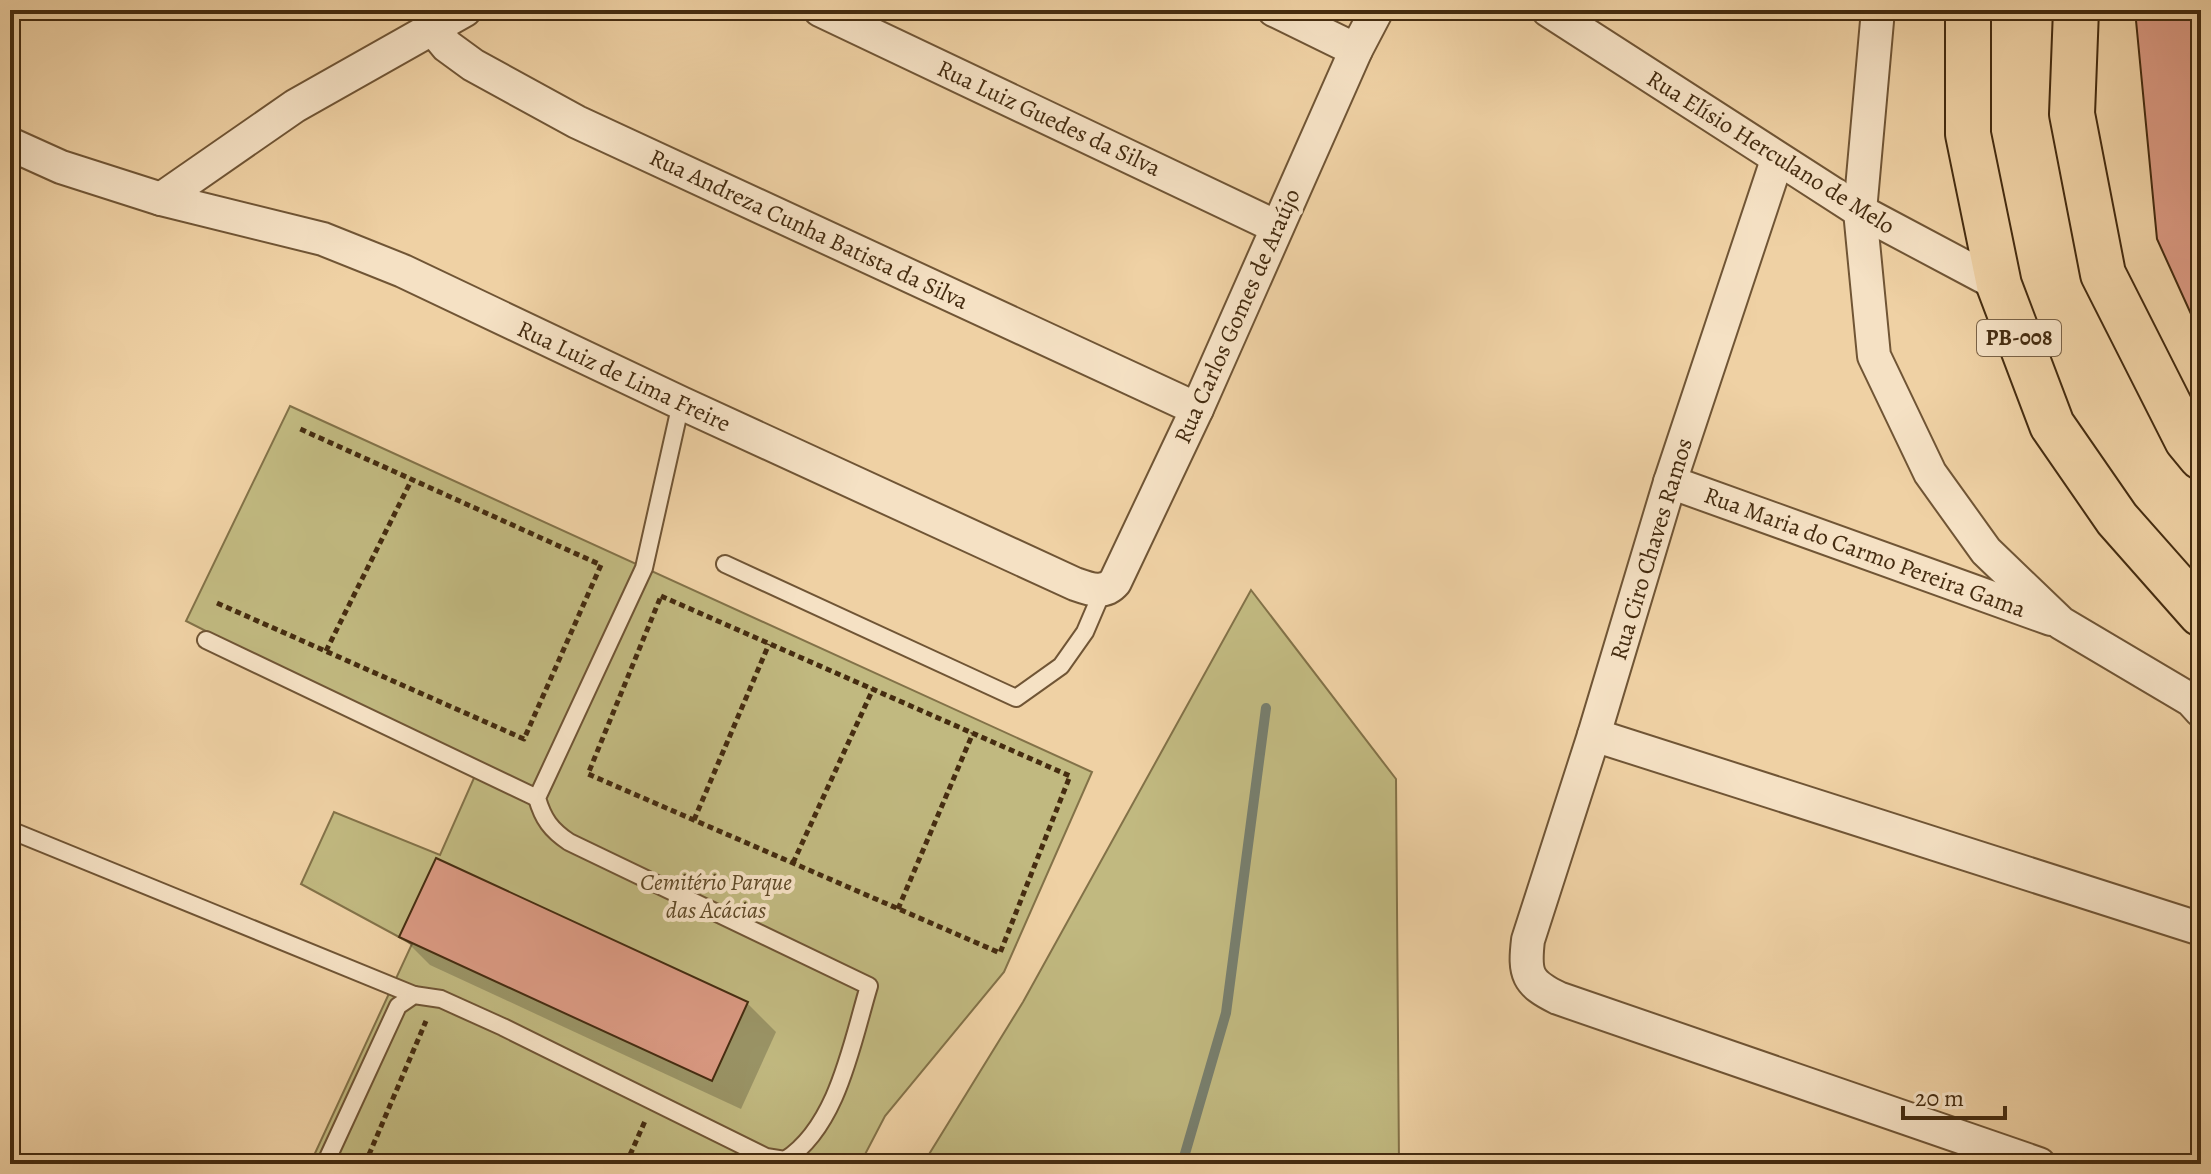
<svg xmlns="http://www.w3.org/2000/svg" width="2211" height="1174" font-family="Alegreya,serif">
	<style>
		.green { fill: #c1b980; stroke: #837248; stroke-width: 2 }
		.shadow { fill: #0003 }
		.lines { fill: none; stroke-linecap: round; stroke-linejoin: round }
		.stream { stroke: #787f6e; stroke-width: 10 }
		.building { fill: #da9982; stroke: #452c10; stroke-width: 2 }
		.lane-casing { stroke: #705535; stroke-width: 20 }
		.street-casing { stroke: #705535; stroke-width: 36 }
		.primary-casing { stroke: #452c10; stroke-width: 48 }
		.path { stroke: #452c10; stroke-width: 5; stroke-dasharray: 6 4; stroke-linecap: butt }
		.lane { stroke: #f5e1c4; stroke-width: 16 }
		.street { stroke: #f5e1c4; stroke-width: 32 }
		.primary { stroke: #efd1a4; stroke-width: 44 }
		.labels { text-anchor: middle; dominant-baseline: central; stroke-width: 8; stroke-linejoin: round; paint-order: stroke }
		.shield { fill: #f5e1c4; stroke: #7a6246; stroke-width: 2 }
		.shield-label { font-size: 22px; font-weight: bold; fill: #452c10 }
		.street-label { font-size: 24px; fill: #452c10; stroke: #f5e1c4 }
		.park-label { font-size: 24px; font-style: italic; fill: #5e4826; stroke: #f5e1c4 }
	</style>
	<rect width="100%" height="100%" fill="#efd1a4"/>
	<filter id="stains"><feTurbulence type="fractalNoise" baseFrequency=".0025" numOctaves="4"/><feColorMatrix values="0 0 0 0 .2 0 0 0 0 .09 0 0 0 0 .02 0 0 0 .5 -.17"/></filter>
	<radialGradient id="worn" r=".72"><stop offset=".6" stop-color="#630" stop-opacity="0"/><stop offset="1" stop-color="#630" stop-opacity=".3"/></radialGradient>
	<g class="green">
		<path d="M290 406 1092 772 1004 972 885 1116 860 1164H310L412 944 301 884 334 812 440 855 478 769 186 621Z"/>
		<path d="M1251 590 1396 779 1399 1164H923L1023 1002Z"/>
	</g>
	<path class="shadow" d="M402 937 747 1003 776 1032 741 1109 430 965Z"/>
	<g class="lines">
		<path class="stream" d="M1182 1164 1226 1013 1266 708"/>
	</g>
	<g class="building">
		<path d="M2135 10H2201V336L2157 239Z"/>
		<path d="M436 858 748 1002 712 1081 399 937Z"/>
	</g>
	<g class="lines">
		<g class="lane-casing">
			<g id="lane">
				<path d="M725 564 1016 698 1061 666 1085 632 1103 590"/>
				<path d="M206 640 537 798"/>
				<path d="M10 830 414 995"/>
				<path d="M325 1164 398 1006 414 995 441 999 503 1027 766 1157 785 1160C838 1126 852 1042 869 986L569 842C551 830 543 819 537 798L644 568 681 403"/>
			</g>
		</g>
		<g class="street-casing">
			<g id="street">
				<path d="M820 10 1277 227"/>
				<path d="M1274 10 1356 50"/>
				<path d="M1548 10 1860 211 1999 285"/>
				<path d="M1878 10 1860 211 1874 356 1930 473 1986 551 2061 623 2191 700 2201 711"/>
				<path d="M433 29 447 46 473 65 577 122 1197 409"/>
				<path d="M10 144 61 167 161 199 295 106 465 10"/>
				<path d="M1777 160 1670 482 1594 735 1528 940C1524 974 1527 983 1558 998L2039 1164"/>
				<path d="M161 199 323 239 403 271 681 403 1075 584C1089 589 1104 595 1115 582L1197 409 1356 50 1377 10"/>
				<path d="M1670 482 2051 619"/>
				<path d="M1594 735 2201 929"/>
			</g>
		</g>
		<g class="primary-casing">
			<g id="primary">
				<path d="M1968 10V134L1999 285 2052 425 2117 519 2201 614"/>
				<path d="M2076 10 2072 114 2103 274 2187 440 2201 457"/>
			</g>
		</g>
		<g class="path">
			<path d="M661 596 1070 776 1000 953 588 774Z"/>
			<path d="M217 603 524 739 601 565 298 428"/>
			<path d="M326 651 412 479"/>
			<path d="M694 820 769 644"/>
			<path d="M793 863 873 689"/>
			<path d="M898 909 973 733"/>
			<path d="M365 1164 426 1021"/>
			<path d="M626 1164 645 1121"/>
		</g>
		<use href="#lane" class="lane"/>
		<use href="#street" class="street"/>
		<use href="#primary" class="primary"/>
	</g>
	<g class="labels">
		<rect class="shield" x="1977" y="320" width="84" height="36" rx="6"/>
		<g class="shield-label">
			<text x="2019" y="338">PB-008</text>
		</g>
		<g class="street-label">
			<text transform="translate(1049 118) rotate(25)">Rua Luiz Guedes da Silva</text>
			<text transform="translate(1771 152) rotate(32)">Rua Elísio Herculano de Melo</text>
			<text transform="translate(809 229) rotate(25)">Rua Andreza Cunha Batista da Silva</text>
			<text transform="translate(1237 316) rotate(-66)">Rua Carlos Gomes de Araújo</text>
			<text transform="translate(624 376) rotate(25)">Rua Luiz de Lima Freire</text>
			<text transform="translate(1651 549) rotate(-73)">Rua Ciro Chaves Ramos</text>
			<text transform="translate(1865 552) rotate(20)">Rua Maria do Carmo Pereira Gama</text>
		</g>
		<g class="park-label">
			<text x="716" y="882">Cemitério Parque<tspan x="716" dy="28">das Acácias</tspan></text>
		</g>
	</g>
	<rect width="2211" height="1174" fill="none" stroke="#efd1a4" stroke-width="40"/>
	<rect x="12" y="12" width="2187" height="1150" fill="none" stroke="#452c10" stroke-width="4"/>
	<rect x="20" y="20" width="2171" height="1134" fill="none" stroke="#452c10" stroke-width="2"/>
	<path d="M1903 1106v12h102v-12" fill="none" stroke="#452c10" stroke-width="4"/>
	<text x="1915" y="1106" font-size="24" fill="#452c10" stroke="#f5e1c4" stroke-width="6" paint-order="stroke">20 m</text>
	<rect width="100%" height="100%" filter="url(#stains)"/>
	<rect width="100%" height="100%" fill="url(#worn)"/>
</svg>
